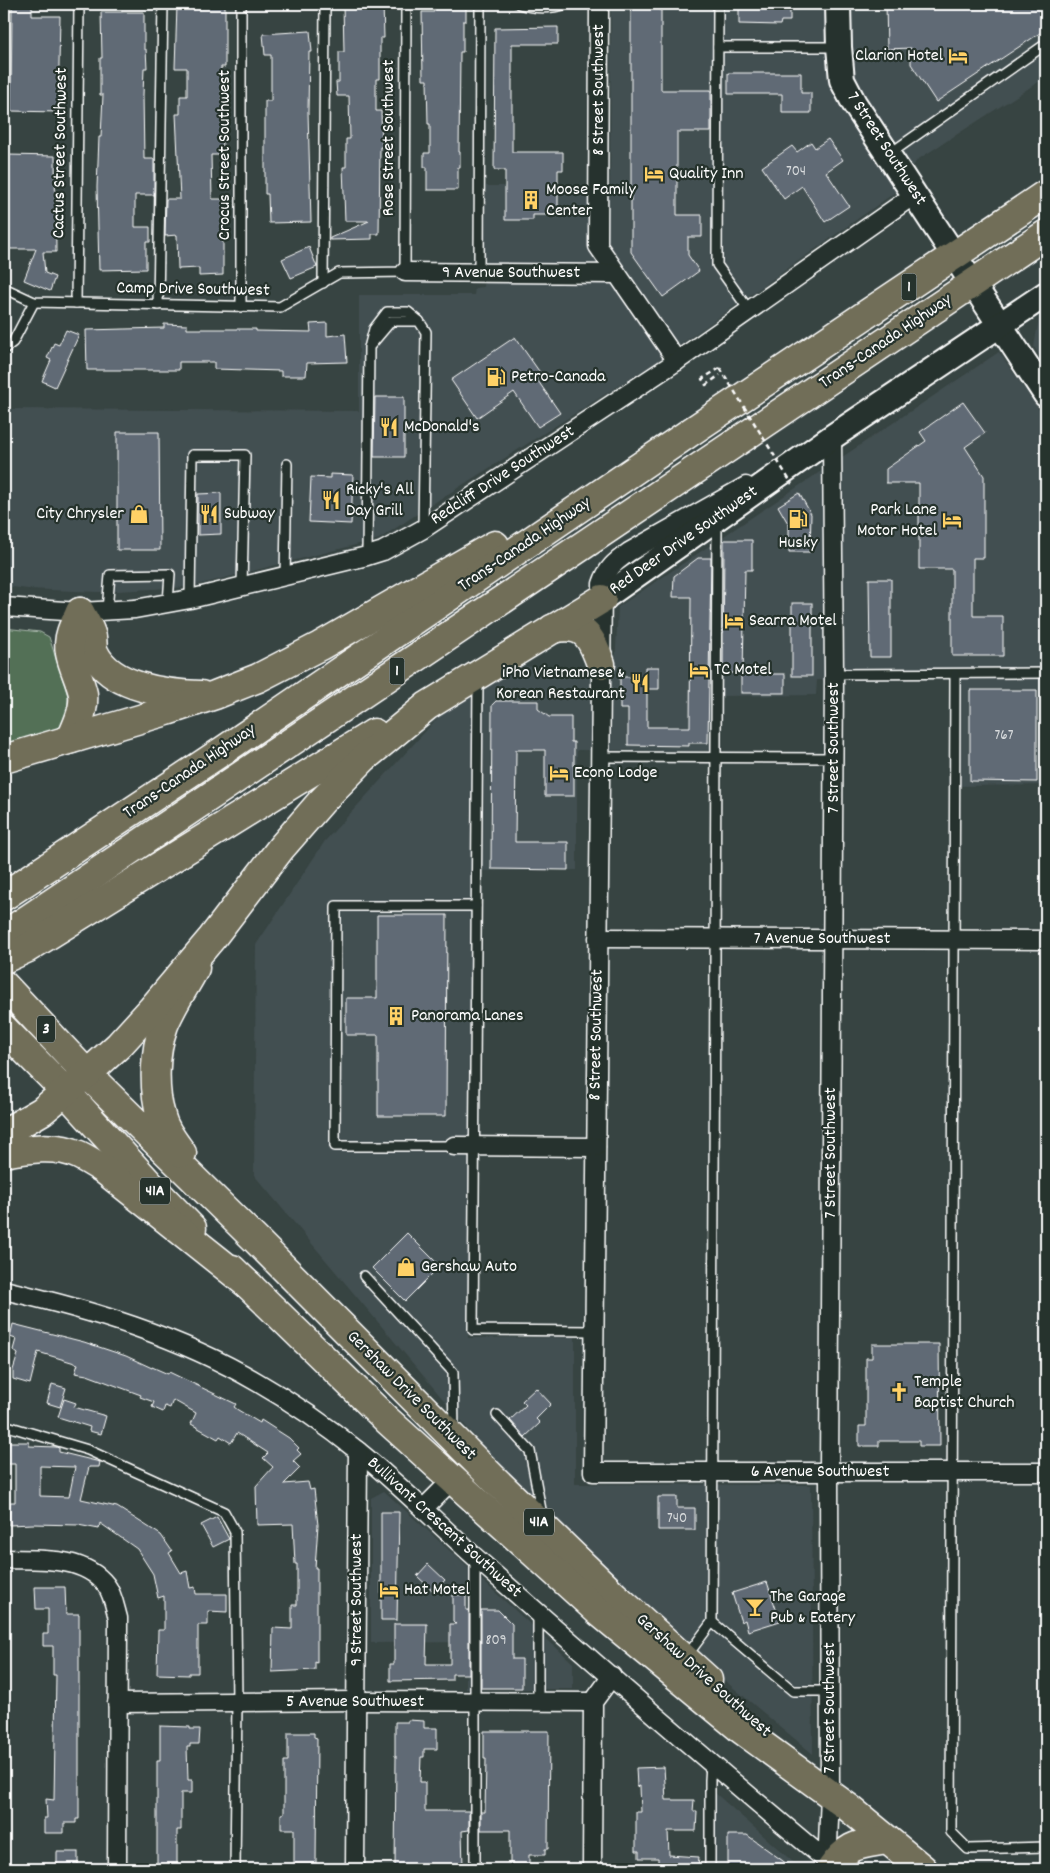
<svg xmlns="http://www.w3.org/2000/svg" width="1050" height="1873" font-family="Dekko,sans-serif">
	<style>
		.built { fill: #434f51 }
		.green { fill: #526f56; stroke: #a8b7aa }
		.building { fill: #606a74; stroke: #fff; fill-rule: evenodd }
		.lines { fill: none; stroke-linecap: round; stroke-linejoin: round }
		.lane-casing { stroke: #fff; stroke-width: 12 }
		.street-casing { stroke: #fff; stroke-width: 21 }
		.secondary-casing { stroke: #fff; stroke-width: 28 }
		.primary-casing { stroke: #fff; stroke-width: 31 }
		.highway-casing { stroke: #fff; stroke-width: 31 }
		.path { stroke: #fff; stroke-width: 2.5; stroke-dasharray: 5 4; stroke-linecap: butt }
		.lane { stroke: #26332d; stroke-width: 9 }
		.street { stroke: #26332d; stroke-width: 18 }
		.secondary { stroke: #26332d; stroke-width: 24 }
		.primary { stroke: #716e59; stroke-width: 28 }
		.highway { stroke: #716e59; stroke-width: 28 }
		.path-bridge { stroke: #fff; stroke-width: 2.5; stroke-dasharray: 5 4; stroke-linecap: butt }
		.labels { text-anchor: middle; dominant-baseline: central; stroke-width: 4.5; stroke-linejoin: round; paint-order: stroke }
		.number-label { font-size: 15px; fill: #d7dadc }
		.shield { fill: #26332d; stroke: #bec2c0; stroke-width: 1 }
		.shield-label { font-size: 16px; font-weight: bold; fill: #fff }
		.poi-label { font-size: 18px; fill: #fff; stroke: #26332d; text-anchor: start }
		.street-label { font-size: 18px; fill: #fff; stroke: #26332d }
	</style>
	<rect width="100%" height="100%" fill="#374442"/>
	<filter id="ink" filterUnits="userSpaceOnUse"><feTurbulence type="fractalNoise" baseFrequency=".02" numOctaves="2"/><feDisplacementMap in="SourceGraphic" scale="10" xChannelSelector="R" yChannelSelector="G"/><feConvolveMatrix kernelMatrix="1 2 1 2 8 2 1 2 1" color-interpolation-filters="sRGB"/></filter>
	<g filter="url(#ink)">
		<g class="built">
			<path d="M611 4H1046V77L917 160 897 191 653 364 437 501 379 539 189 587 99 592 28 589 4 586V409L359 411V295H474L475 288 484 287 486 186H610Z"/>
			<path d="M1046 313V364L1034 347 1039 318Z"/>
			<path d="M999 352 1046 420V785L950 786V679L817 680 816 695 722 696 721 751 577 750V870L471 871 468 1338 575 1337V1484L811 1485 813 1754 675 1639 507 1475 254 1175 256 945 325 841 456 698 509 666 615 669 618 607Z"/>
			<path d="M384 1491 573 1663V1689H466V1642L371 1643V1498Z"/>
			<path d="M706 1785 801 1869H706Z"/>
		</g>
		<path class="green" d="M4 628 40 632 49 637 68 696 67 716 57 733 4 747Z"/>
		<g class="building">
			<path d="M12 4H32V16H60L58 112 11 111Z"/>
			<path d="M343 4H383L384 38H380V79H376V111H381L382 147H380L379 234H372V239L330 240V238L369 221H345L343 167H346V139H350L349 96H337L336 82H339V52H344Z"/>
			<path d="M631 4H661V90H711V132H677V215H702V237H688V255L699 271 663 297 631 252Z"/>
			<path d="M739 4H790V21H781L780 25 739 24Z"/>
			<path d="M886 4H1046V29L936 102 911 64V48L887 49Z"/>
			<path d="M177 5H225V67H221L223 155H211L212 199H223V275L199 276V268L178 269 177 235 165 236 166 199H180L176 114H180V96H187V68H175Z"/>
			<path d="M434 6 466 7V21H463V52H460L459 152H460V167H458V190H427V167H424V153H430V124H428L427 80H423L422 12H434Z"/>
			<path d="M101 12H144V49H146L147 68H144L143 95 144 159H154V195H135V227H150V242H146V269L99 270 97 187 99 137H101L103 95H100V58H102Z"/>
			<path d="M558 27V44H512V152H563V170H558V215H533V220H505V170H494L495 28Z"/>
			<path d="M310 31 312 52H309L308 112 311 222 269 223 268 194H265V101H271V55H265L263 34Z"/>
			<path d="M728 73H801V93H811V113H782V94H728Z"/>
			<path d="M828 139 843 160 826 172 849 206 825 222 802 186 784 199 762 167 792 146 797 152 811 142 815 148Z"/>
			<path d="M8 155 55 156 56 252H43L45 273 55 277 50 291 24 280 36 249H8V222H7Z"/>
			<path d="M309 247 317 267 291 278 282 259Z"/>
			<path d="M327 323V336L345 334 347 362 307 363 306 376H281V371L214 369V362H179V370H87L86 330 164 328V324L187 325V329H256V331L311 332 310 324Z"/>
			<path d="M66 330 79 335 55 387 42 381 51 360 47 358 54 343 59 345Z"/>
			<path d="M515 337 541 374 536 378 560 413 538 427 514 392 477 418 451 380Z"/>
			<path d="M375 397H404V457H374Z"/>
			<path d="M963 402 985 433 965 447 984 476V558H973V616H1003V656H952V569H919V483H886V469L926 441 920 432Z"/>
			<path d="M117 432H159L160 550H117Z"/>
			<path d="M330 474 353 475 351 524 309 522 311 477 330 478Z"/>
			<path d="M221 493V534L198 535V494Z"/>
			<path d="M799 493 811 514 810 552H789V525L778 506Z"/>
			<path d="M724 540H752V570H745L743 673H723Z"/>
			<path d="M698 558H711L708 743H689V746L628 745V709H620V677H645V667H659V689H647V727H690L691 597H673L674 576Z"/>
			<path d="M869 579H891V657H870Z"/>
			<rect x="792" y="603" width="20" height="73"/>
			<rect x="741" y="674" width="44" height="19"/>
			<path d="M970 690H1037V782L970 781Z"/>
			<path d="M496 701H538V709L549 717H571V742H574V796H545V750H516L515 842H568V870L491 869 492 705Z"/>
			<path d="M377 915H447L446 1116H378V1035H346V998H377Z"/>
			<path d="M407 1233 440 1266 405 1301 372 1268Z"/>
			<path d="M13 1324 84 1342 126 1356 152 1368V1367L168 1374 169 1372 236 1404 234 1407 238 1410 260 1423 261 1420 289 1438 299 1448 297 1450 301 1454 293 1461 300 1468 284 1484 308 1482 310 1490 314 1489 318 1525 315 1568H317V1663L315 1662V1670L272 1672 273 1628 292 1629V1605H297V1564H295L293 1524 257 1525 256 1486 273 1467 263 1458 268 1453 237 1433 231 1443 220 1436 218 1439 191 1424 196 1413 173 1400 170 1408 165 1406 163 1412 152 1407 154 1402 140 1397 141 1395 87 1375 75 1373 78 1364 38 1352 30 1384 13 1379V1370L18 1354 13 1350 16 1339 10 1337Z"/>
			<path d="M872 1344H939L940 1446H919V1441H879V1446H859V1426H866V1358H872Z"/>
			<path d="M52 1384 66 1388 60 1407 47 1403Z"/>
			<path d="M536 1388 551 1404 536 1419 540 1423 525 1437 510 1420 526 1405 522 1401Z"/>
			<path d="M64 1399 76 1403 74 1407 106 1416 101 1434 89 1431 90 1427 58 1417Z"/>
			<path d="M9 1442H29V1446L56 1447 59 1448V1452L100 1462 99 1467H89L81 1499 117 1507 161 1535 172 1551 169 1553 181 1573 187 1571 190 1588 195 1587 196 1594H227V1612L208 1611V1625H198V1673H189V1675L157 1674 158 1630H164V1596L158 1598 153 1574 137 1549 100 1523 99 1529 78 1525 33 1524 9 1525 10 1502H15V1464H8ZM40 1466 75 1467 69 1497 40 1496Z"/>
			<path d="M658 1497H677V1508H695V1530H658Z"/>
			<path d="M381 1512H399L397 1620H381Z"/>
			<path d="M217 1517 229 1539 213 1547 201 1525Z"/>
			<path d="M428 1564 445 1580 434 1592 417 1576Z"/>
			<path d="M767 1582 780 1621 748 1631 745 1620 741 1622 732 1593Z"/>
			<path d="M35 1587H65L66 1614H79V1819H76V1823H64V1833H44V1818H47L46 1799 54 1800 56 1675H53V1646H43V1634H48V1609H36Z"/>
			<path d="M453 1595H466V1610H469V1674H452V1680L390 1681V1664H394V1624H427L426 1664H450V1624H456L453 1621Z"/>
			<path d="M481 1610H498L512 1624V1659H522V1688H481Z"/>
			<path d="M408 1720 424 1721V1728H437V1749H424V1757H421L420 1782H425V1811H469V1830L462 1831 463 1867H424V1869H395L396 1756H395V1722H408Z"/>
			<path d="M160 1726 190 1727V1729H200L199 1744H190V1747H187L188 1780H192V1793H181V1830H177V1864H157V1761H160Z"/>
			<path d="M484 1731H549L548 1849H545V1855H529V1864H510V1830H481V1812H485L486 1759H484Z"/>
			<path d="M288 1733H314V1737L317 1738 316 1863H294V1829H281V1814L284 1813V1761H288Z"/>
			<path d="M664 1767 666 1800H694L693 1811H697L696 1831H668L669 1855 699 1857 698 1867H658V1858H639V1851H636V1812H641L640 1786 637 1787 636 1768Z"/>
			<path d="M728 1835H747L794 1869H728Z"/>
			<rect x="57" y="1852" width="21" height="17"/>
		</g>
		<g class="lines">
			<g class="lane-casing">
				<g id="lane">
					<path d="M241 4V307"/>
					<path d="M519 4C535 9 551 9 566 4"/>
					<path d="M718 4 717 265 749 310"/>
					<path d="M718 47H838"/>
					<path d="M888 155 1046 44"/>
					<path d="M479 273 480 4"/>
					<path d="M323 283 325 4"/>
					<path d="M4 288 34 302 280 307 339 273 405 272 406 4"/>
					<path d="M76 303 79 4"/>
					<path d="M158 305 163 4"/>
					<path d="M370 344 374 329 387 312H408L419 321"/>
					<path d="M4 349 13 342 34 302"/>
					<path d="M367 556 369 347 391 321H419L426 332 423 529"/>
					<path d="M285 577 287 464"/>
					<path d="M190 599 192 455H245L242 586"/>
					<path d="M107 610 110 575 170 574 168 603"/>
					<path d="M834 674 1046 673"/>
					<path d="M955 674 951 1832 968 1849 1046 1847"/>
					<path d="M478 681 473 1330 595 1331"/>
					<path d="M600 757 834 758"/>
					<path d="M454 1146H335L336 906H476"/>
					<path d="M364 1276 453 1372 454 1431"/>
					<path d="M497 1415 530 1451 542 1515"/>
					<path d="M4 1425 88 1450 224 1512 235 1532 237 1702 235 1869"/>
					<path d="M475 1557V1869"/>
					<path d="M712 1622 793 1691H830"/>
					<path d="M686 1657 712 1622 717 521"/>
					<path d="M538 1702V1612"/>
					<path d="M710 1869V1780L711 1764"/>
				</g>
			</g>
			<g class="street-casing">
				<g id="street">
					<path d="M599 4 598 246 677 361"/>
					<path d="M405 272 617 274"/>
					<path d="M825 440 832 437 834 674 829 1472 830 1794 827 1869"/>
					<path d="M746 486 629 552C615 562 607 568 602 584L593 1472H1046"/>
					<path d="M4 607 80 612 135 609 190 599 367 556 383 551 423 529 677 361 914 195"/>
					<path d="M598 938 1046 940"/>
					<path d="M454 1146 596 1147"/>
					<path d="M4 1290C91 1310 179 1336 257 1382 292 1402 327 1426 358 1451 399 1484 436 1522 475 1557 591 1660 708 1762 827 1861"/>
					<path d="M423 1509 452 1480"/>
					<path d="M4 1559C37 1560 83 1555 106 1585 113 1594 115 1608 118 1618L117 1869"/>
					<path d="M117 1703 357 1701 593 1702"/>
					<path d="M355 1869 358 1451"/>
					<path d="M592 1869 593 1702 612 1676"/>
				</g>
			</g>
			<g class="secondary-casing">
				<g id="secondary">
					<path d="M838 4 839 47 842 80 854 103 1046 395"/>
					<path d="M602 599 832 437 1046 294"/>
				</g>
			</g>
			<g class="primary-casing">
				<g id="primary">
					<path d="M87 1074 257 1241 492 1477 615 1596 708 1680"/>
					<path d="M65 1091 155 1190 192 1228"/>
					<path d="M182 1153C174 1142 164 1130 161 1116 153 1089 154 1052 164 1025 172 1005 185 987 195 968"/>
					<path d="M232 1269 387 1420 599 1612 742 1730 849 1808 923 1869"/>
					<path d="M831 1869C849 1843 858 1845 887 1840"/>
				</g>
			</g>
			<g class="highway-casing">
				<g id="highway">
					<path d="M80 612C84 620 90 628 92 637 93 642 92 648 94 652 110 688 167 694 201 695"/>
					<path d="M552 629C584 622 591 636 601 664"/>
					<path d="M71 739C77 725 85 709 83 694 79 674 64 654 71 633 73 626 77 619 80 612"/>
					<path d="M4 759 167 711 215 695 258 678 320 646 495 545"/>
					<path d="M4 896 224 750 695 429 1046 194"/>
					<path d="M4 935 1046 234"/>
					<path d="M4 959 26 949 374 733"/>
					<path d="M4 985 87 1074"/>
					<path d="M4 1029 65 1091"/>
					<path d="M4 1133 42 1111 97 1065 119 1045 151 1010 212 938 281 848 321 802 364 758 427 706 602 599"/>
					<path d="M4 1153C27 1149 56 1144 79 1155 87 1159 95 1164 103 1169L250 1286"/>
				</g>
			</g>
			<path class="path" d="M720 368 702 379 706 385 720 375"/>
			<use href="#lane" class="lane"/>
			<use href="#street" class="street"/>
			<use href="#secondary" class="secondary"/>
			<use href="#primary" class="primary"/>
			<use href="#highway" class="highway"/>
			<path class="path-bridge" d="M720 368 792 484"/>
		</g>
	</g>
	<defs>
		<g id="hotel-bare" transform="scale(1.5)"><path d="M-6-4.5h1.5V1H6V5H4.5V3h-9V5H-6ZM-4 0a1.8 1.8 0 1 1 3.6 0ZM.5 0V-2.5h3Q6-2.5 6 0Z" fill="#ffd166" stroke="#26332d" stroke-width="2.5" paint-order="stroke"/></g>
		<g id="building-bare" transform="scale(1.5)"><path d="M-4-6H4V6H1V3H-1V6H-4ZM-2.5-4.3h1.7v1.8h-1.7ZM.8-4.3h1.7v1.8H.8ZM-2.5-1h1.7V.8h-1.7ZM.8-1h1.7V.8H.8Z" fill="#ffd166" stroke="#26332d" stroke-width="2.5" paint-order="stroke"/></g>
		<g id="fuel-bare" transform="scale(1.5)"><path d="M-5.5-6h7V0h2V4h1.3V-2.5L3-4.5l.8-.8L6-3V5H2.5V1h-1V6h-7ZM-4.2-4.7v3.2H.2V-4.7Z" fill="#ffd166" stroke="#26332d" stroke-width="2.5" paint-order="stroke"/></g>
		<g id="restaurant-bare" transform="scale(1.5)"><path d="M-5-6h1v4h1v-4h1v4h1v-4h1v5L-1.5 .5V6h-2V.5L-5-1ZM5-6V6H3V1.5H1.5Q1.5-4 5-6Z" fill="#ffd166" stroke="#26332d" stroke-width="2.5" paint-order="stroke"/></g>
		<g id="shop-bare" transform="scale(1.5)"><path d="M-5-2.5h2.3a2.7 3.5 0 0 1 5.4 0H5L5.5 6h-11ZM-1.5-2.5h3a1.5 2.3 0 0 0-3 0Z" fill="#ffd166" stroke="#26332d" stroke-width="2.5" paint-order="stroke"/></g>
		<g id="church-bare" transform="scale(1.5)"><path d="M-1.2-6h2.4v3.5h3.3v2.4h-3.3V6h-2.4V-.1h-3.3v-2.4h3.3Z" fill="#ffd166" stroke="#26332d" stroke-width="2.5" paint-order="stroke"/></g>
		<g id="bar-bare" transform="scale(1.5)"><path d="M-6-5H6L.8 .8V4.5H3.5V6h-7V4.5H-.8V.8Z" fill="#ffd166" stroke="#26332d" stroke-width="2.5" paint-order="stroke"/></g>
	</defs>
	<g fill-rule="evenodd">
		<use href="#hotel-bare" x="958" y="56"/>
		<use href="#hotel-bare" x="654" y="174"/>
		<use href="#building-bare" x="531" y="200"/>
		<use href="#fuel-bare" x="496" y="377"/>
		<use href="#restaurant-bare" x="389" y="427"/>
		<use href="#restaurant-bare" x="331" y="500"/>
		<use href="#shop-bare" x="139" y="514"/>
		<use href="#restaurant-bare" x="209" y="514"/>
		<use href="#fuel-bare" x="798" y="519"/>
		<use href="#hotel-bare" x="952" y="520"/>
		<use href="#hotel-bare" x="734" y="621"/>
		<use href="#hotel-bare" x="699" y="670"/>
		<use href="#restaurant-bare" x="640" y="683"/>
		<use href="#hotel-bare" x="559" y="773"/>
		<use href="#building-bare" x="396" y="1016"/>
		<use href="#shop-bare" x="406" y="1267"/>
		<use href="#church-bare" x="899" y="1392"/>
		<use href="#hotel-bare" x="389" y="1590"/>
		<use href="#bar-bare" x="755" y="1607"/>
	</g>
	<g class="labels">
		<g class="number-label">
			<text x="796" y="172">704</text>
			<text x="1004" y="736">767</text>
			<text x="677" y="1519">740</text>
			<text x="496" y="1641">809</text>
		</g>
		<g class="shield">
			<rect x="901.5" y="273.5" width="15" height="27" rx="4"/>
			<rect x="389.5" y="657.5" width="15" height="27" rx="4"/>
			<rect x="37" y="1015.5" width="18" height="27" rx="4"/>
			<rect x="140" y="1177.5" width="30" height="27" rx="4"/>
			<rect x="524" y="1508.5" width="30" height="27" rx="4"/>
		</g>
		<g class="shield-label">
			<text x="909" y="287">1</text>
			<text x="397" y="671">1</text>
			<text x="46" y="1029">3</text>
			<text x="155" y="1191">41A</text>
			<text x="539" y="1522">41A</text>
		</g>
		<g class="poi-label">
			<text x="943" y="56" text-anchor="end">Clarion Hotel</text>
			<text x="669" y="174">Quality Inn</text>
			<text x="546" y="190">Moose Family<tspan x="546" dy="21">Center</tspan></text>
			<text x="511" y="377">Petro-Canada</text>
			<text x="404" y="427">McDonald's</text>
			<text x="346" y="490">Ricky's All<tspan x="346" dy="21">Day Grill</tspan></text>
			<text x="937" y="510" text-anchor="end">Park Lane<tspan x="937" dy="21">Motor Hotel</tspan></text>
			<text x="124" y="514" text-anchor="end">City Chrysler</text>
			<text x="224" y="514">Subway</text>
			<text x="798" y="543" text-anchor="middle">Husky</text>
			<text x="749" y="621">Searra Motel</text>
			<text x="714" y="670">TC Motel</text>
			<text x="625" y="673" text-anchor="end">iPho Vietnamese &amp;<tspan x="625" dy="21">Korean Restaurant</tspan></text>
			<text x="574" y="773">Econo Lodge</text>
			<text x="411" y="1016">Panorama Lanes</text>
			<text x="421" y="1267">Gershaw Auto</text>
			<text x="914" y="1382">Temple<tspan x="914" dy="21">Baptist Church</tspan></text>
			<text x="404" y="1590">Hat Motel</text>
			<text x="770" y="1597">The Garage<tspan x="770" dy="21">Pub &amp; Eatery</tspan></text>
		</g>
		<g class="street-label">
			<text transform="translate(599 90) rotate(-90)">8 Street Southwest</text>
			<text transform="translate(389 138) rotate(-90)">Rose Street Southwest</text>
			<text transform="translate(886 149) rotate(57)">7 Street Southwest</text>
			<text transform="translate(61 153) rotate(-89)">Cactus Street Southwest</text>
			<text transform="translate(225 155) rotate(-90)">Crocus Street Southwest</text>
			<text x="511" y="273">9 Avenue Southwest</text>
			<text transform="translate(193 290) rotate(1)">Camp Drive Southwest</text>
			<text transform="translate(886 342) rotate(-34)">Trans-Canada Highway</text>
			<text transform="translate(503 476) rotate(-33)">Redcliff Drive Southwest</text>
			<text transform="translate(684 541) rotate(-35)">Red Deer Drive Southwest</text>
			<text transform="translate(525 545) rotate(-34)">Trans-Canada Highway</text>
			<text transform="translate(834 748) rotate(-90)">7 Street Southwest</text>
			<text transform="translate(190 772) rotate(-34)">Trans-Canada Highway</text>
			<text x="822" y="939">7 Avenue Southwest</text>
			<text transform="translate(597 1035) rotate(-89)">8 Street Southwest</text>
			<text transform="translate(831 1153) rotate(-90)">7 Street Southwest</text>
			<text transform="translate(411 1396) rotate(45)">Gershaw Drive Southwest</text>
			<text x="820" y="1472">6 Avenue Southwest</text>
			<text transform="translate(444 1528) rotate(42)">Bullivant Crescent Southwest</text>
			<text transform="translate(357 1600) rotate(-90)">9 Street Southwest</text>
			<text transform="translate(703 1676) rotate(42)">Gershaw Drive Southwest</text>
			<text x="355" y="1702">5 Avenue Southwest</text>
			<text transform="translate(830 1708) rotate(-90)">7 Street Southwest</text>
		</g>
	</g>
	<rect width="1050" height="1873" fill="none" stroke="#26332d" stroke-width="20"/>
	<rect x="10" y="10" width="1030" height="1853" fill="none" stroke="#fff" stroke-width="2" filter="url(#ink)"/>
</svg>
